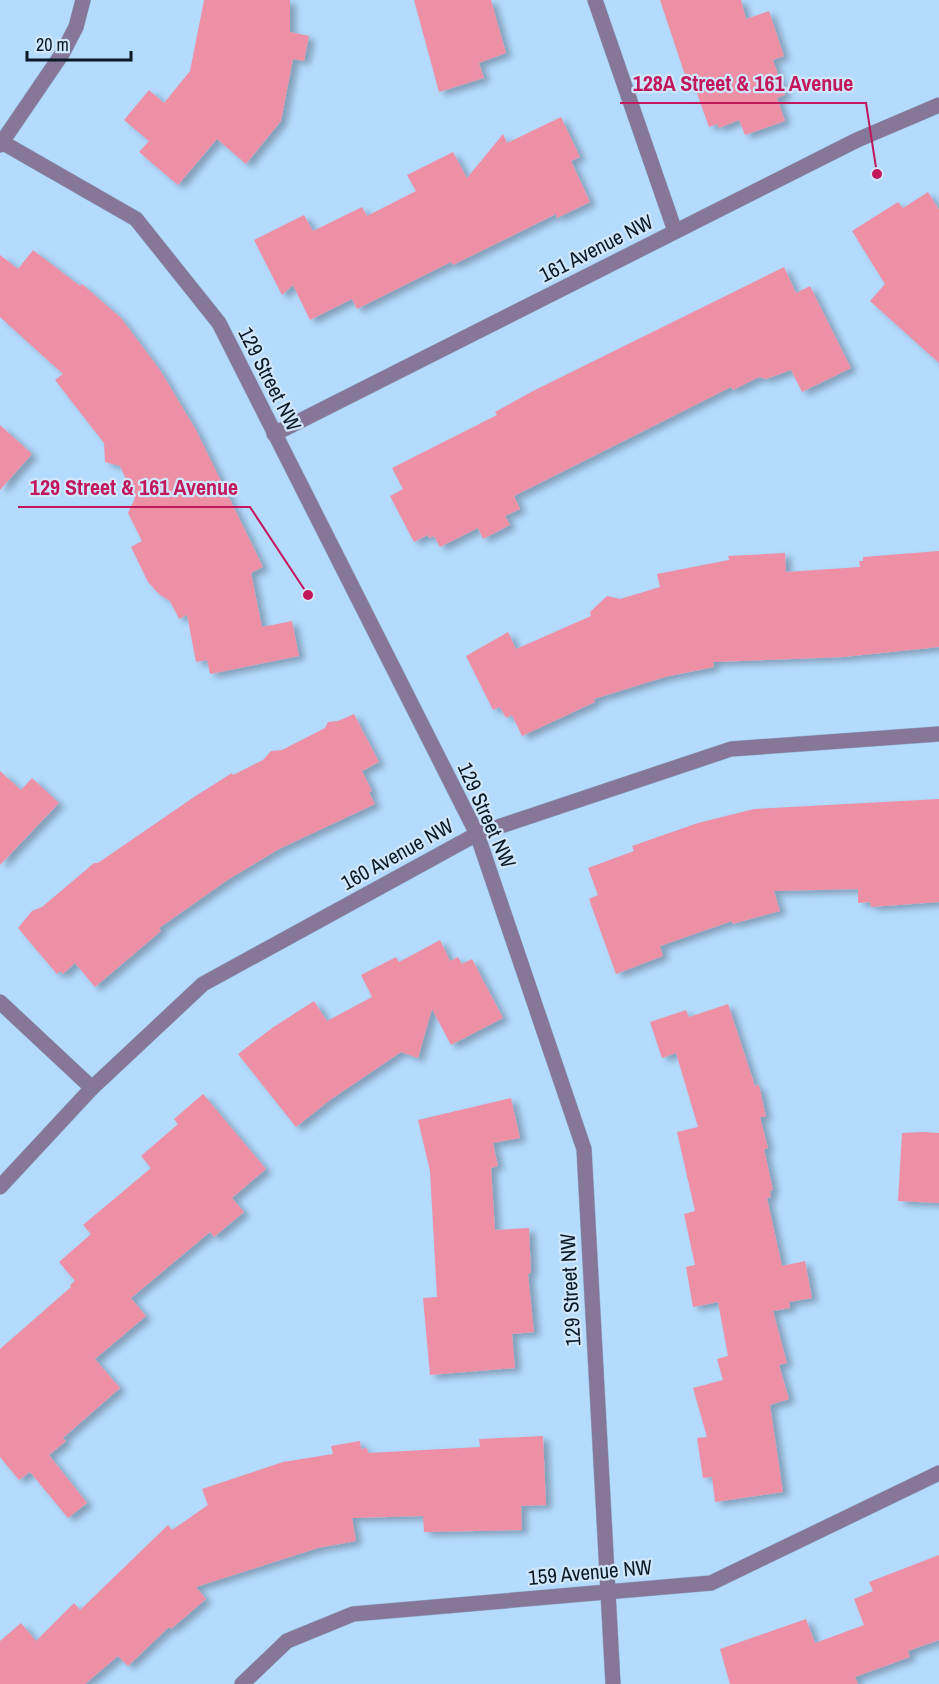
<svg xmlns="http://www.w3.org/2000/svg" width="939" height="1684" font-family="'Archivo Narrow',sans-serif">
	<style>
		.building { fill: #ed90a5; filter: url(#shadow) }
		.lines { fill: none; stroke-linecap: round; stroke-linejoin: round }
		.minor-casing { stroke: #96b7d6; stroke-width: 16 }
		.minor { stroke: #867798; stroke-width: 15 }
		.labels { text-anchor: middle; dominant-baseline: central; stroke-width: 4.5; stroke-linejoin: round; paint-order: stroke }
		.street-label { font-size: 21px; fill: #0c1a26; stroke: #cfe6fb }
		.leader { fill: none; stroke: #c2185b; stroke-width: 2 }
		.callout-dot { fill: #c2185b; stroke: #cfe6fb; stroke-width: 2 }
		.callout-label { font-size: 22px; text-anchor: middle; font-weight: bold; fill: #c2185b; stroke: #cfe6fb; stroke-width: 4.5; stroke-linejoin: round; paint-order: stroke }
	</style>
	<defs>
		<filter id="shadow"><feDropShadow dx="6" dy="4" stdDeviation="3" flood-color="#0004"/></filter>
	</defs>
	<rect width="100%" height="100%" fill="#b4dafd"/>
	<g class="building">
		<path d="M204 0H290V32L309 36 304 61 293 59 281 121 246 164 217 139 178 185 139 152 149 141 124 120 149 90 164 103 190 71Z"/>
		<path d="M414 0H491L506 53 479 63 484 78 439 92Z"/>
		<path d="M660 0H741L746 19 769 11 784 56 773 60 785 95 777 98 785 121 745 135 739 120 719 128 717 124 709 127 694 85 689 87Z"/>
		<path d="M561 117 580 157 571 161 590 202 557 218 556 214 453 265 451 262 357 309 352 299 310 320 293 285 282 295 254 240 304 215 313 231 362 207 367 216 416 191 407 175 453 152 467 178 503 134 507 143Z"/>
		<path d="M928 192 939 210V363L870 301 885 284 852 231 898 202 903 208Z"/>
		<path d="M33 250 80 286 82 284 121 318 160 370 196 430 263 567 251 573 262 627 292 621 299 656 210 674 207 660 196 662 187 615 179 619 170 601 160 595 148 582 131 547 142 541 128 513 135 498 120 466 105 462 104 443 55 380 63 374 0 317V255L18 269Z"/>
		<path d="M784 267 796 293 810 286 851 368 802 392 791 370 766 379 759 377 733 390 731 387 514 496 520 509 505 516 510 525 483 539 478 528 440 547 434 536 429 538 428 535 414 542 390 496 403 489 392 468 497 415 495 412 533 391Z"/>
		<path d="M0 425 32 454 0 490Z"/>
		<path d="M939 551V647L843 657 713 662 714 667 665 677 594 699 595 702 522 736 512 715 506 718 500 707 493 710 466 656 508 632 516 649 591 616 590 612 607 596 620 599 660 587 657 574 729 560 728 556 785 553 786 572 860 567 859 561H863V557Z"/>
		<path d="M354 714 379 762 362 771 372 791 369 792 375 804 279 849 229 879 159 928 161 931 95 987 75 963 63 974 60 971 57 974 18 928 32 911 42 907 94 863H98L194 797 232 773 233 775 263 760 271 751 282 750 325 728 328 722 338 721Z"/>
		<path d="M0 771 21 790 32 778 59 803 0 865Z"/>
		<path d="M939 799V902L871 907 870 902 858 903V889L774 891 780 911 732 924V921L660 946 663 956 616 974 589 899 598 895 588 868 634 851 632 846 698 823 754 809Z"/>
		<path d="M440 940 450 961 458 957 462 964 472 959 503 1018 451 1045 432 1009 418 1058 401 1052 330 1100 296 1127 238 1054 272 1028 314 1001 327 1021 372 997 361 975 396 957 399 962Z"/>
		<path d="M728 1004 755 1086 759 1085 766 1117H760L768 1148 764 1149 773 1190 770 1191 771 1197 767 1198 782 1266 805 1261 812 1298 789 1302 790 1308 773 1311 787 1363 779 1365 789 1399 770 1405 783 1492 715 1502 712 1477 703 1478 697 1438 707 1437 693 1388 723 1380 717 1359 728 1356 718 1302 693 1307 686 1267 695 1265 684 1214 695 1211 677 1132 698 1127 676 1053 662 1058 650 1022 686 1010 689 1017Z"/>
		<path d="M203 1094 266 1169 232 1198 244 1212 214 1237 210 1232 131 1298 146 1316 95 1359 120 1388 63 1438 66 1441 49 1455 87 1503 68 1518 30 1472 19 1480 0 1457V1349L71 1287 70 1285 75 1281 59 1262 91 1234 83 1225 151 1168 141 1156 178 1124 174 1119Z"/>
		<path d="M511 1098 520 1138 493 1143 498 1166 491 1168 495 1230 529 1228 531 1273 528 1274 534 1332 512 1334 515 1368 430 1375 423 1298 437 1297 430 1171 418 1120Z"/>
		<path d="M923 1132 939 1133V1203L898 1201 902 1133Z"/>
		<path d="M543 1436 546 1505 521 1506 522 1530 424 1532 423 1516 352 1518 356 1541 318 1548 196 1587 206 1599 171 1629 169 1627 128 1666 118 1656 85 1684H0V1641L21 1623 36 1641 74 1603 80 1610 168 1525 172 1530 208 1505 202 1489 283 1462 333 1454 331 1446 360 1441 361 1449 367 1448 368 1453 480 1447 479 1439Z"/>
		<path d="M939 1555V1640L908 1651 910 1657 855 1677 858 1684H730L720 1649 806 1619 815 1643 864 1625 854 1599 873 1591 869 1582Z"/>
	</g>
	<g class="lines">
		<g class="minor-casing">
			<g id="minor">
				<path d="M595 0 675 231"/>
				<path d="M0 141 136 219 219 323 477 834 584 1149 613 1684"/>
				<path d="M0 145 62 54 76 27 83 0"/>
				<path d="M274 434 857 140 939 105"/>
				<path d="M0 1002 92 1088"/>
				<path d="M0 1187 92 1088 203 984 477 834 731 749 939 734"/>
				<path d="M242 1684 287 1641 353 1614 711 1583 939 1473"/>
			</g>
		</g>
		<use href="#minor" class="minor"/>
	</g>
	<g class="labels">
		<g class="street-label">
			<text transform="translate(596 248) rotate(-27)">161 Avenue NW</text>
			<text transform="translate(270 379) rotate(63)">129 Street NW</text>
			<text transform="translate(487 815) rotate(66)">129 Street NW</text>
			<text transform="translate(397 854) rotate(-29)">160 Avenue NW</text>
			<text transform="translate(570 1290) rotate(-93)">129 Street NW</text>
			<text transform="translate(590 1572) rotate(-5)">159 Avenue NW</text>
		</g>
	</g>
	<path class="leader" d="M877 174L866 103H620M308 595L250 507H18"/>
	<g class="callout-dot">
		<circle cx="877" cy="174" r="6"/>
		<circle cx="308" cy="595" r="6"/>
	</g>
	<g class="callout-label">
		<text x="743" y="91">128A Street &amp; 161 Avenue</text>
		<text x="134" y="495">129 Street &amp; 161 Avenue</text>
	</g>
	<path d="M27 51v9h104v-9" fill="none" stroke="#0c1a26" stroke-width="3"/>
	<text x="36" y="51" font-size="18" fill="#0c1a26" stroke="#cfe6fb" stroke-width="4.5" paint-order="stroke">20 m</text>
</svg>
